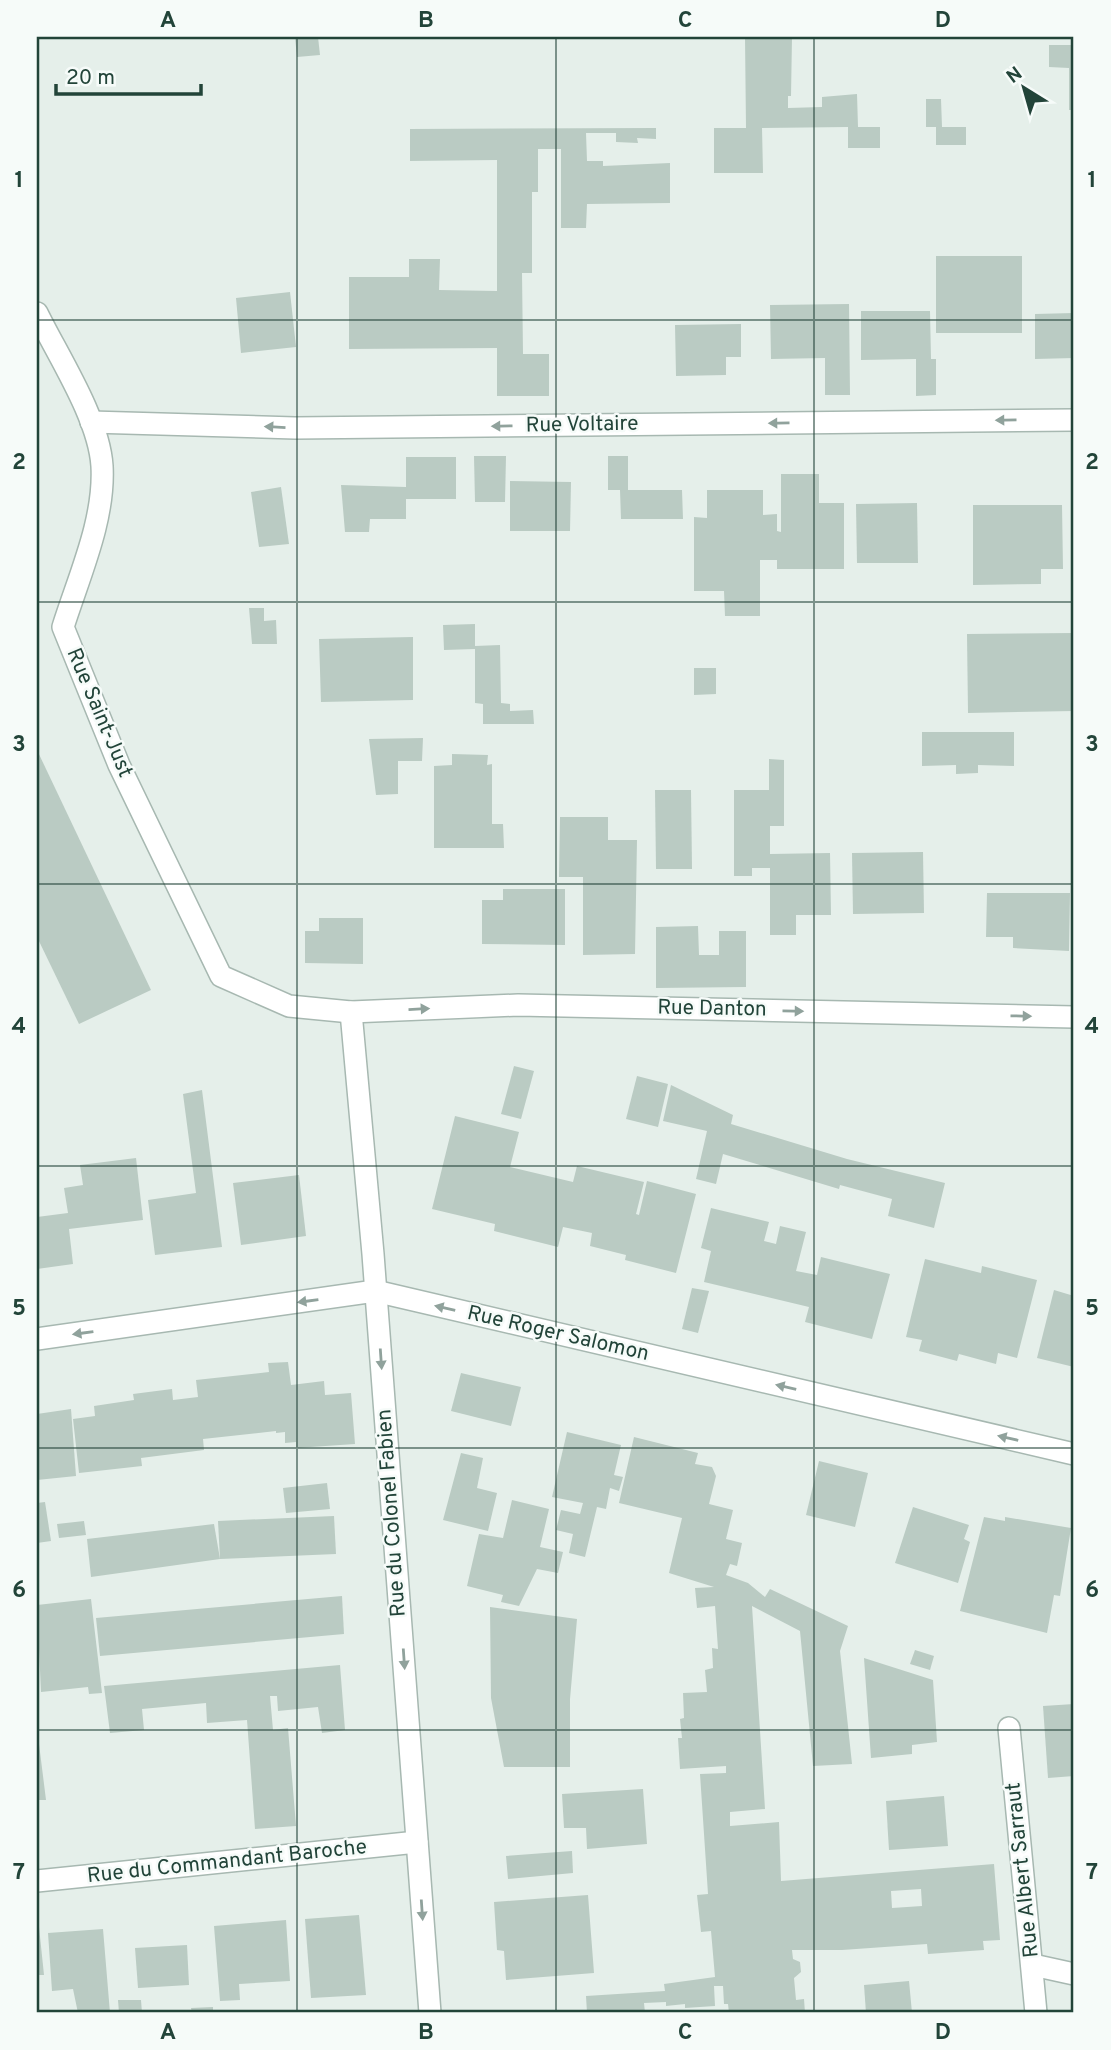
<svg xmlns="http://www.w3.org/2000/svg" width="1111" height="2050" font-family="Overpass,sans-serif">
	<style>
		.building { fill: #bacbc3; fill-rule: evenodd }
		.lines { fill: none; stroke-linecap: round; stroke-linejoin: round }
		.minor-casing { stroke: #a7b8b1; stroke-width: 24 }
		.minor { stroke: #fff; stroke-width: 21 }
		.oneway { fill: #90a29c }
		.grid { fill: none; stroke: #224439; stroke-width: 2; stroke-opacity: 0.55 }
		.labels { text-anchor: middle; dominant-baseline: central; stroke-width: 5; stroke-linejoin: round; paint-order: stroke }
		.street-label { font-size: 21px; fill: #224439; stroke: #f6fbf9 }
		.neatline { fill: none; stroke: #224439; stroke-width: 2.5 }
		.grid-label { font-size: 23px; text-anchor: middle; font-weight: bold; fill: #224439 }
	</style>
	<rect width="100%" height="100%" fill="#e5efea"/>
	<g class="building">
		<path d="M295 37H318L320 55 297 57Z"/>
		<path d="M745 37H792L791 96H788V108L822 107V97L857 94 858 127H880V148H848V127L762 128 763 173H714V128H746Z"/>
		<path d="M1049 45H1074V110H1069V68L1049 67Z"/>
		<path d="M926 99H941L942 127H966V145H936V127H926Z"/>
		<path d="M656 128V139L637 138 638 143 616 142V133H586L587 161H603V166L670 163V203L587 204 586 228H561V149H538V192H532V273H522L523 354H549V396H497V348L349 349V277H409V259H440L439 290 497 291V160L410 161V129Z"/>
		<rect x="936" y="256" width="86" height="77"/>
		<path d="M290 292 296 347 241 353 236 298Z"/>
		<path d="M849 304 850 395H825V358L771 359 770 305Z"/>
		<path d="M861 311H930L931 359H936V395L916 396V359L861 360Z"/>
		<path d="M1074 313V358L1035 359V314Z"/>
		<path d="M741 324V357H726V375L676 376 675 325Z"/>
		<path d="M474 456H506L505 502H475Z"/>
		<path d="M608 456H628V490H682L683 519H621L620 490H608Z"/>
		<path d="M406 457H456V499H406V519H370L369 532H345L341 485 406 487Z"/>
		<path d="M781 474H819V503H844V569H777V560H760V616H725L724 591H694V517L707 518V490H763V515L777 514V531L781 532Z"/>
		<path d="M510 481 571 482 570 531H510Z"/>
		<path d="M281 487 289 544 259 547 251 492Z"/>
		<path d="M917 503 918 563H857L856 504Z"/>
		<path d="M973 505H1062L1063 569H1041V584L973 585Z"/>
		<path d="M249 608H264V621L276 620 277 644H252Z"/>
		<path d="M475 624V646L500 645 501 703 510 704V711L533 710 534 724H483V704L475 703V649L444 650 443 625Z"/>
		<path d="M1074 633V711L968 713 967 634Z"/>
		<path d="M413 637V700L321 702 319 639Z"/>
		<path d="M694 668H716V694L694 695Z"/>
		<path d="M922 732H1014V766L978 765V773L956 774V765L922 766Z"/>
		<path d="M423 738 422 761H398V794L376 795 369 739Z"/>
		<path d="M37 750 151 990 79 1024 37 937Z"/>
		<path d="M452 754 488 755 487 765 492 764V824H503L504 848H434V766L452 765Z"/>
		<path d="M769 759 784 760V826H770V854L830 853 831 915H796V935H770V868H752V876H734V790H769Z"/>
		<path d="M655 790H691L692 869H656Z"/>
		<path d="M560 817H608V840H637L635 954 583 955V877H559Z"/>
		<path d="M923 852 924 913 853 914 852 853Z"/>
		<path d="M503 889H565V945L482 944V900H503Z"/>
		<path d="M987 893H1070L1069 951 1013 948V937H986Z"/>
		<path d="M319 918H363V964L305 963V931H319Z"/>
		<path d="M698 926 699 955H719V931H746V987L656 988V927Z"/>
		<path d="M514 1066 534 1071 521 1119 501 1114Z"/>
		<path d="M637 1076 668 1084 658 1127 626 1119Z"/>
		<path d="M671 1085 733 1115 731 1124 847 1159 945 1183 934 1228 888 1216 892 1199 840 1185 839 1189 723 1154 716 1184 696 1179 707 1131 663 1121Z"/>
		<path d="M202 1090 222 1247 155 1255 148 1200 196 1193 183 1094Z"/>
		<path d="M455 1116 519 1132 510 1167 573 1182 577 1166 644 1182 636 1214 639 1215 647 1181 696 1194 676 1273 625 1260 626 1255 590 1246 592 1233 563 1227 558 1247 494 1231 495 1224 432 1209Z"/>
		<path d="M136 1158 143 1220 69 1229 73 1264 37 1269V1217L68 1213 64 1188 83 1185 80 1165Z"/>
		<path d="M299 1175 306 1236 241 1245 233 1183Z"/>
		<path d="M711 1208 769 1222 764 1241 776 1244 780 1226 806 1232 796 1271 817 1275 821 1257 890 1274 872 1339 805 1322 809 1307 704 1282 711 1251 701 1248Z"/>
		<path d="M925 1259 981 1273 982 1266 1037 1280 1017 1358 998 1353 996 1364 959 1354 957 1361 919 1351 922 1340 906 1337Z"/>
		<path d="M692 1288 709 1291 698 1333 682 1329Z"/>
		<path d="M1054 1290 1074 1296V1367L1037 1358Z"/>
		<path d="M288 1362 291 1385 324 1381 325 1395 351 1393 355 1444 296 1448V1442L285 1443V1432L276 1433V1431L203 1439 204 1450 141 1458 142 1466 79 1473 73 1419 95 1416 94 1406 134 1400 133 1394 172 1389 173 1400 198 1397 196 1380 269 1372 268 1363Z"/>
		<path d="M461 1373 521 1387 511 1426 451 1411Z"/>
		<path d="M71 1409 76 1476 37 1480V1414Z"/>
		<path d="M567 1432 621 1445 614 1475 623 1477 619 1491 610 1488 606 1509 597 1507 585 1557 569 1553 573 1534 556 1530 561 1510 580 1514 583 1503 552 1497Z"/>
		<path d="M634 1437 698 1453 695 1464 712 1467 716 1476 709 1504 733 1510 726 1539 742 1543 737 1566 730 1564 726 1575 748 1583 765 1597 770 1589 848 1626 840 1651 852 1764 813 1766 800 1631 752 1606 765 1809 730 1812V1826L779 1822 781 1881 994 1864 1000 1940 983 1941 984 1950 928 1954 927 1944 842 1950H792L793 1959 800 1962 801 1972 794 1978 796 2000 804 1999 805 2013H729L728 2004H724L723 1986H714L715 2006 685 2008V2004L666 2006V2002L644 2003 645 2013H587L586 1996 665 1991 664 1984 715 1977 711 1931 701 1932 697 1895 708 1894 700 1774 726 1773V1766L680 1769 678 1738H682L680 1719 684 1718 683 1693 707 1692 705 1670 713 1668 712 1648 718 1649 715 1606 697 1608 695 1588 714 1587 669 1573 682 1518 619 1503ZM921 1889 922 1906 892 1908 891 1891Z"/>
		<path d="M461 1453 483 1458 477 1488 497 1493 488 1531 443 1520Z"/>
		<path d="M819 1461 868 1473 855 1527 806 1515Z"/>
		<path d="M327 1483 330 1509 286 1513 283 1488Z"/>
		<path d="M512 1500 549 1509 540 1547 563 1552 558 1573 537 1569 519 1606 501 1602 503 1595 467 1586 479 1534 503 1538Z"/>
		<path d="M45 1502 51 1541 37 1543V1503Z"/>
		<path d="M913 1507 969 1525 964 1539 970 1542 958 1583 895 1563Z"/>
		<path d="M334 1516 336 1554 220 1559 218 1521Z"/>
		<path d="M984 1517 1005 1521V1517L1071 1528 1060 1596 1054 1595 1047 1633 960 1611Z"/>
		<path d="M84 1521 86 1535 59 1538 57 1524Z"/>
		<path d="M214 1524 220 1559 91 1577 87 1539Z"/>
		<path d="M342 1596 344 1634 100 1656 96 1618Z"/>
		<path d="M91 1599 102 1693 89 1694 88 1687 41 1692 37 1605Z"/>
		<path d="M490 1607 577 1619 570 1699V1767H504L491 1698Z"/>
		<path d="M915 1650 934 1656 930 1670 910 1664Z"/>
		<path d="M864 1658 933 1680 937 1742 912 1745V1754L871 1758Z"/>
		<path d="M340 1665 345 1730 322 1733 318 1707 278 1711 277 1696H270L273 1730 288 1728 296 1826 255 1829 247 1720 207 1723 206 1703 142 1709 144 1730 110 1733 104 1686Z"/>
		<path d="M1074 1704V1776L1048 1778 1043 1706Z"/>
		<path d="M37 1728 46 1800H37Z"/>
		<path d="M643 1789 647 1844 587 1849 586 1828H564L562 1794Z"/>
		<path d="M944 1796 948 1846 889 1850 886 1801Z"/>
		<path d="M572 1851 573 1873 508 1879 506 1856Z"/>
		<path d="M588 1895 594 1973 506 1980 504 1951 497 1950 494 1902Z"/>
		<path d="M359 1915 366 1995 311 1998 305 1919Z"/>
		<path d="M286 1920 290 1981 239 1984 240 2000 220 2001 214 1926Z"/>
		<path d="M37 1927H39L44 1975H37Z"/>
		<path d="M103 1929 110 2013H78L73 1989 52 1991 48 1933Z"/>
		<path d="M187 1945 189 1985 138 1988 135 1948Z"/>
		<path d="M909 1981 912 2013H866L864 1985Z"/>
		<path d="M118 2000H141L142 2013H119Z"/>
		<path d="M213 2007V2013H192L191 2008Z"/>
	</g>
	<g class="lines">
		<g class="minor-casing">
			<g id="minor">
				<path d="M37 313C58 356 99 418 102 466 105 520 79 576 63 627L119 765 221 976 289 1006 351 1012 518 1005 1074 1017"/>
				<path d="M91 422 295 428 1074 420"/>
				<path d="M351 1012 373 1254 430 2013"/>
				<path d="M37 1339 375 1291 1074 1454"/>
				<path d="M1009 1728 1036 2013"/>
				<path d="M37 1881 417 1842"/>
				<path d="M1033 1965 1074 1974"/>
			</g>
		</g>
		<use href="#minor" class="minor"/>
	</g>
	<defs><path id="oneway-solid" d="M-6-.8H1V-3.2L6.5 0L1 3.2V.8H-6Z" transform="scale(1.75)"/></defs>
	<g class="oneway">
		<use href="#oneway-solid" transform="translate(1006 420) rotate(179)"/>
		<use href="#oneway-solid" transform="translate(779 423) rotate(179)"/>
		<use href="#oneway-solid" transform="translate(502 426) rotate(179)"/>
		<use href="#oneway-solid" transform="translate(275 427) rotate(-177)"/>
		<use href="#oneway-solid" transform="translate(419 1009) rotate(-3)"/>
		<use href="#oneway-solid" transform="translate(793 1011) rotate(1)"/>
		<use href="#oneway-solid" transform="translate(1021 1016) rotate(1)"/>
		<use href="#oneway-solid" transform="translate(308 1301) rotate(172)"/>
		<use href="#oneway-solid" transform="translate(445 1308) rotate(-167)"/>
		<use href="#oneway-solid" transform="translate(83 1333) rotate(172)"/>
		<use href="#oneway-solid" transform="translate(381 1359) rotate(86)"/>
		<use href="#oneway-solid" transform="translate(786 1387) rotate(-167)"/>
		<use href="#oneway-solid" transform="translate(1008 1438) rotate(-167)"/>
		<use href="#oneway-solid" transform="translate(404 1659) rotate(86)"/>
		<use href="#oneway-solid" transform="translate(422 1910) rotate(86)"/>
	</g>
	<path class="grid" d="M297 37V2013M556 37V2013M814 37V2013M37 320H1074M37 602H1074M37 884H1074M37 1166H1074M37 1448H1074M37 1730H1074"/>
	<g class="labels">
		<g class="street-label">
			<text transform="translate(582 425) rotate(-1)">Rue Voltaire</text>
			<text transform="translate(99 713) rotate(67)">Rue Saint-Just</text>
			<text transform="translate(712 1009) rotate(1)">Rue Danton</text>
			<text transform="translate(558 1334) rotate(13)">Rue Roger Salomon</text>
			<text transform="translate(392 1513) rotate(-94)">Rue du Colonel Fabien</text>
			<text transform="translate(227 1862) rotate(-6)">Rue du Commandant Baroche</text>
			<text transform="translate(1023 1870) rotate(-96)">Rue Albert Sarraut</text>
		</g>
	</g>
	<rect width="1111" height="2050" fill="none" stroke="#f6fbf9" stroke-width="77"/>
	<g transform="translate(1024 88) rotate(323)" stroke="#f6fbf9" stroke-width="5" paint-order="stroke">
	<path d="M0-5L12 26L0 18L-12 26Z" fill="#224439"/>
	<text y="-10" font-size="19" font-weight="bold" text-anchor="middle" fill="#224439">N</text>
	</g>
	<path d="M56 84v10h145v-10" fill="none" stroke="#224439" stroke-width="3.5"/>
	<text x="66" y="84" font-size="21" fill="#224439" stroke="#f6fbf9" stroke-width="5" paint-order="stroke">20 m</text>
	<rect x="38" y="38" width="1034" height="1973" class="neatline"/>
	<g class="grid-label">
		<text x="168" y="27">A</text>
		<text x="426" y="27">B</text>
		<text x="685" y="27">C</text>
		<text x="943" y="27">D</text>
		<text x="19" y="187">1</text>
		<text x="1092" y="187">1</text>
		<text x="19" y="469">2</text>
		<text x="1092" y="469">2</text>
		<text x="19" y="751">3</text>
		<text x="1092" y="751">3</text>
		<text x="19" y="1033">4</text>
		<text x="1092" y="1033">4</text>
		<text x="19" y="1315">5</text>
		<text x="1092" y="1315">5</text>
		<text x="19" y="1597">6</text>
		<text x="1092" y="1597">6</text>
		<text x="19" y="1879">7</text>
		<text x="1092" y="1879">7</text>
		<text x="168" y="2039">A</text>
		<text x="426" y="2039">B</text>
		<text x="685" y="2039">C</text>
		<text x="943" y="2039">D</text>
	</g>
</svg>
